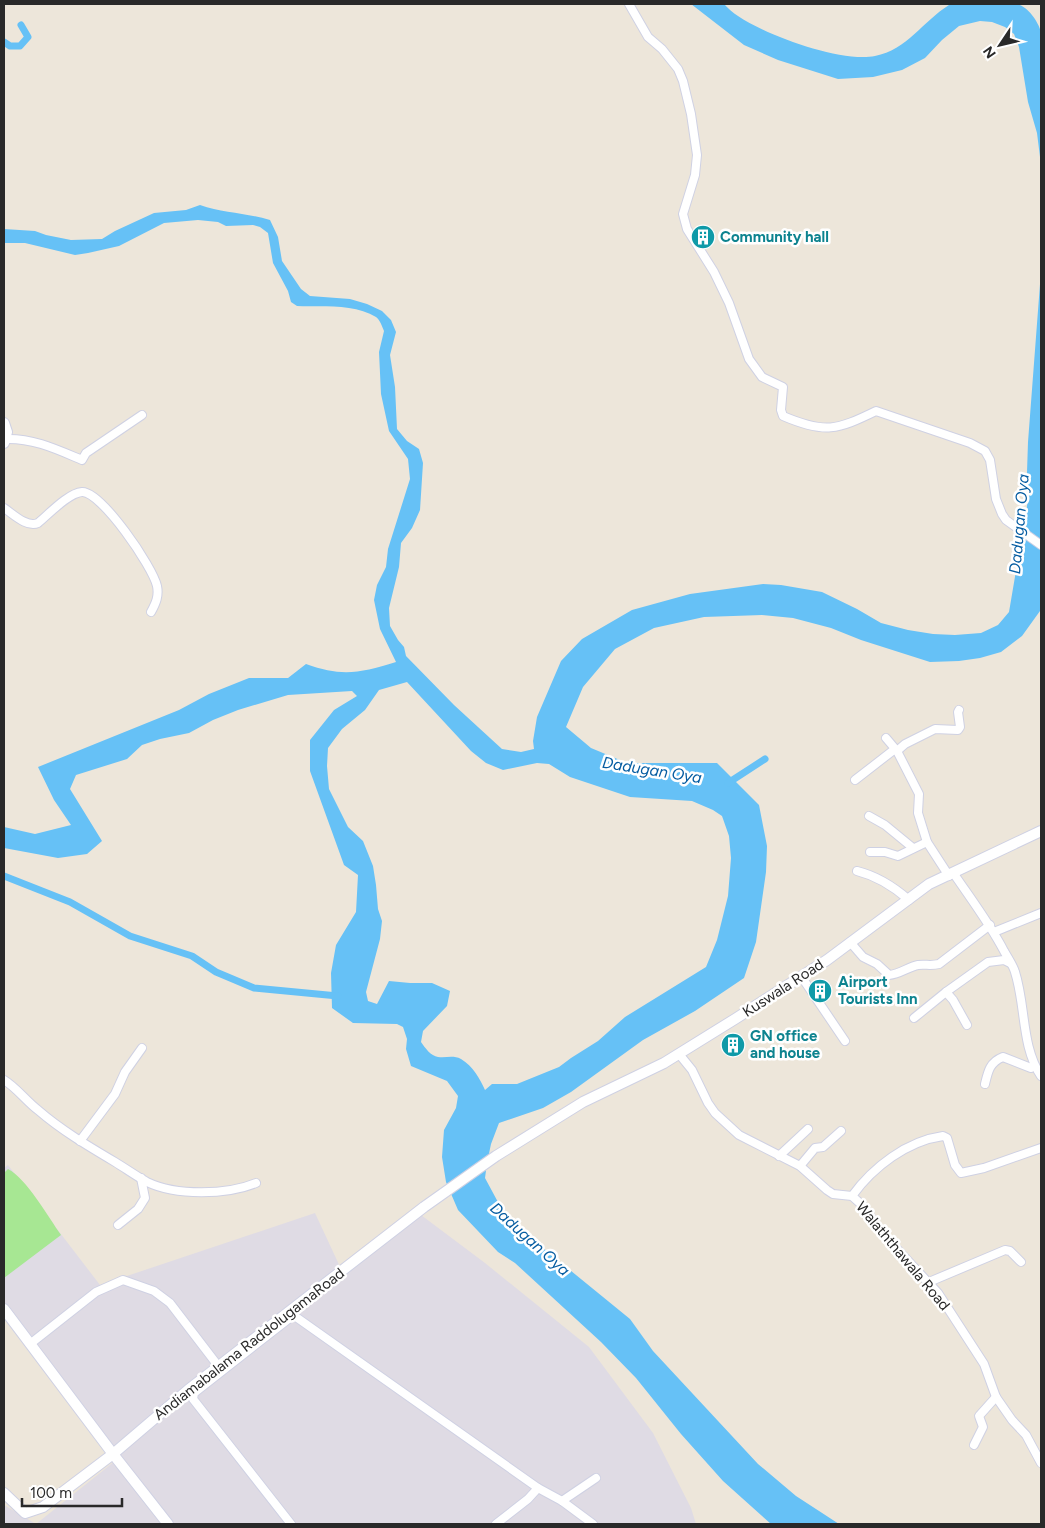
<svg xmlns="http://www.w3.org/2000/svg" width="1045" height="1528" font-family="Figtree,sans-serif">
	<style>
		.industrial { fill: #dfdbe4 }
		.green { fill: #a7e793 }
		.water { fill: #66c1f6; fill-rule: evenodd }
		.lines { fill: none; stroke-linecap: round; stroke-linejoin: round }
		.canal { stroke: #66c1f6; stroke-width: 7 }
		.street-casing { stroke: #cfd1e3; stroke-width: 10 }
		.secondary-casing { stroke: #cfd1e3; stroke-width: 12 }
		.street { stroke: #fff; stroke-width: 8 }
		.secondary { stroke: #fff; stroke-width: 10 }
		.labels { text-anchor: middle; dominant-baseline: central; stroke-width: 5; stroke-linejoin: round; paint-order: stroke }
		.culture-label { font-size: 15px; font-weight: bold; fill: #0d838f; stroke: #fff; text-anchor: start }
		.street-label { font-size: 15px; fill: #292929; stroke: #fff }
		.water-label { font-size: 16px; font-style: italic; fill: #055ca1; stroke: #fff }
	</style>
	<rect width="100%" height="100%" fill="#ede6da"/>
	<path class="industrial" d="M8 1165 100 1285 315 1213 342 1271 421 1215 485 1263 589 1347 653 1433 691 1508 696 1524H4V1505L36 1524 120 1457 4 1304V1168Z"/>
	<path class="green" d="M8 1169C26 1178 49 1218 61 1235L4 1278V1173Z"/>
	<g class="water">
		<path d="M691 4H724C728 8 733 13 738 16 766 35 841 63 875 56 907 50 923 21 949 5 953 3 1012 2 1017 4 1028 7 1038 21 1041 32V165L1037 133 1028 102 1019 47 1014 34 1005 27 992 22 980 21 959 26 942 40 925 58 902 70 873 77 838 79 778 60 744 45Z"/>
		<path d="M200 205C223 213 247 213 270 220L278 237 282 261 301 289 310 296 350 299 367 304 382 311 391 320 396 332 390 355 395 387 397 429 407 441 419 449 423 463 420 510 412 528 401 543 399 567 389 608 390 626 398 640 404 647 406 656 454 705 502 749 521 752 534 749 533 741 537 717 561 661 582 639 632 610 690 594 763 584 781 585 822 592 857 609 881 623 908 630 933 634 955 635 981 633 998 625 1009 612 1028 500 1027 472 1028 442 1041 271 1040 611 1022 636 1001 652 980 658 959 661 930 662 861 640 831 628 793 618 762 615 704 617 654 628 615 649 583 687 566 727 591 748 627 763H717L759 805 767 846 766 872 756 942 744 978 695 1011 643 1040 571 1092 543 1108 499 1123 491 1144 487 1163 485 1178 499 1204 513 1220 538 1244 630 1319 653 1351 758 1464 796 1496 839 1524H771L723 1481 681 1434 636 1378 601 1342 515 1263 498 1252 458 1210 446 1182 442 1157 444 1130 456 1108 458 1096 447 1081 411 1066 406 1049 407 1039 403 1027 397 1024 353 1023 332 1008 331 973 336 945 356 912 358 875 344 865 310 771V740L334 710 357 696 352 691 288 695 238 710 213 720 189 733 160 739 142 745 127 759 76 775 70 789 102 841 87 854 58 858 4 848V827L35 834 71 825 54 800 38 767 179 710 209 694 249 678H288L306 664C342 677 360 673 396 662L380 629 374 600 377 585 386 567 388 549 410 479 408 459 389 431 381 394 379 352 384 331C382 326 380 320 376 317 354 303 321 307 297 306L291 302 288 291 273 263 268 233 260 227 253 225 226 226 218 222 198 220 164 223 119 246 88 253 75 255 25 243H4V229L35 231 46 235 71 240 102 239 115 231 154 213 186 210ZM407 682 471 751 486 763 503 770 537 763 549 764 570 777 630 797 692 801 713 810 722 816 729 836 731 858 728 896 717 940 706 967 625 1017 598 1041 571 1058 559 1067 517 1084H492L485 1090C480 1079 473 1066 461 1059 453 1055 447 1058 438 1057 431 1056 425 1048 421 1042L423 1031 447 1006 450 991 432 983H410L389 981 377 1004 368 1001 366 992 380 939 382 921 378 909 376 885 373 866 363 841 348 827 329 789 327 766 328 748 342 729 365 710 379 690Z"/>
	</g>
	<g class="lines">
		<g class="canal">
			<path d="M4 42 10 46H20L28 37 21 25"/>
			<path d="M728 783 765 759"/>
			<path d="M4 876 70 902 130 936 192 956 216 972 254 988 338 996"/>
		</g>
		<g class="street-casing">
			<g id="street">
				<path d="M629 4 648 37 662 49 678 69 683 81 691 114 697 155 695 175 683 214 687 229 714 272 729 303 749 359 762 377 783 387 781 410 783 416C825 434 837 430 876 411L970 443 985 451 990 460 996 499 1002 514 1006 520 1041 545"/>
				<path d="M5 439C33 438 56 449 82 460L86 453 142 415"/>
				<path d="M4 508C13 514 27 528 38 523 48 515 68 493 82 492 101 491 153 567 157 586 159 596 156 603 151 612"/>
				<path d="M886 738 897 751 919 794 918 813 927 842 949 876"/>
				<path d="M897 751 905 744 935 729 958 730 960 727 958 712 959 710"/>
				<path d="M855 780 895 749"/>
				<path d="M869 816 885 825 913 848"/>
				<path d="M870 852H885L898 856 927 842"/>
				<path d="M857 871C877 876 893 886 909 900"/>
				<path d="M954 874C971 899 990 924 1004 951 1008 958 1013 965 1015 972 1026 1006 1021 1046 1041 1076"/>
				<path d="M994 932 1041 913"/>
				<path d="M850 942 863 957 877 964 889 975C900 974 908 967 918 965 925 964 931 966 939 964L990 925"/>
				<path d="M801 976 845 1041"/>
				<path d="M946 992 953 1000 967 1025"/>
				<path d="M914 1018 946 992 988 962 1004 960 1010 963"/>
				<path d="M679 1054 692 1070 708 1103 715 1113 739 1135 800 1166 827 1190 833 1194 852 1196 862 1205 883 1234 938 1293 984 1364 996 1397 1012 1420 1026 1435 1041 1463"/>
				<path d="M4 1080C17 1088 26 1101 38 1110 61 1130 88 1146 115 1162 125 1168 136 1176 147 1182 176 1196 227 1195 256 1183"/>
				<path d="M985 1084C988 1071 990 1062 1003 1057L1031 1068 1034 1065"/>
				<path d="M80 1141 115 1094 125 1072 142 1048"/>
				<path d="M779 1156 808 1129"/>
				<path d="M800 1166 815 1148 823 1147 841 1131"/>
				<path d="M852 1196C873 1167 907 1141 943 1136L947 1138 955 1165 961 1173 984 1168 1041 1148"/>
				<path d="M118 1225 138 1209 145 1198 141 1178"/>
				<path d="M929 1282 1005 1250 1010 1251 1021 1262"/>
				<path d="M30 1344 96 1292 123 1280 154 1291 170 1303 219 1367"/>
				<path d="M974 1445 983 1427 979 1416 996 1397"/>
				<path d="M538 1488 562 1501 593 1524"/>
				<path d="M562 1501 596 1478"/>
				<path d="M291 1524 193 1399 194 1393 291 1317H296L538 1488 528 1499 496 1524"/>
			</g>
		</g>
		<g class="secondary-casing">
			<g id="secondary">
				<path d="M4 423 7 432 4 443"/>
				<path d="M4 1309 113 1454 168 1524"/>
				<path d="M4 1493 25 1513 43 1507 113 1454 188 1390 424 1207 496 1156 583 1102 664 1063 735 1019 827 960 929 884 1041 831"/>
			</g>
		</g>
		<use href="#street" class="street"/>
		<use href="#secondary" class="secondary"/>
	</g>
	<defs>
		<g id="building-disc" transform="scale(1.25)"><circle r="9.5" fill="#0f9aa8" stroke="#fff"/><path d="M-4-6H4V6H1V3H-1V6H-4ZM-2.5-4.3h1.7v1.8h-1.7ZM.8-4.3h1.7v1.8H.8ZM-2.5-1h1.7V.8h-1.7ZM.8-1h1.7V.8H.8Z" fill="#fff"/></g>
	</defs>
	<g fill-rule="evenodd">
		<use href="#building-disc" x="703" y="237"/>
		<use href="#building-disc" x="820" y="991"/>
		<use href="#building-disc" x="733" y="1045"/>
	</g>
	<g class="labels">
		<g class="culture-label">
			<text x="720" y="237">Community hall</text>
			<text x="838" y="982">Airport<tspan x="838" dy="17">Tourists Inn</tspan></text>
			<text x="750" y="1036">GN office<tspan x="750" dy="17">and house</tspan></text>
		</g>
		<g class="street-label">
			<text transform="translate(783 988) rotate(-33)">Kuswala Road</text>
			<text transform="translate(903 1256) rotate(50)">Walaththawala Road</text>
			<text transform="translate(249 1344) rotate(-38)">Andiamabalama RaddolugamaRoad</text>
		</g>
		<g class="water-label">
			<text transform="translate(1019 524) rotate(-85)">Dadugan Oya</text>
			<text transform="translate(652 770) rotate(9)">Dadugan Oya</text>
			<text transform="translate(530 1239) rotate(42)">Dadugan Oya</text>
		</g>
	</g>
	<rect width="1045" height="1528" fill="none" stroke="#292929" stroke-width="10"/>
	<g transform="translate(1000 45) rotate(235)" stroke="#ffffff" stroke-width="4" paint-order="stroke">
	<path d="M0-4L9 19L0 12L-9 19Z" fill="#292929"/>
	<text y="-8" font-size="14" font-weight="bold" text-anchor="middle" fill="#292929">N</text>
	</g>
	<path d="M22 1498v8h100v-8" fill="none" stroke="#292929" stroke-width="2.5"/>
	<text x="30" y="1498" font-size="15" fill="#292929" stroke="#ffffff" stroke-width="4" paint-order="stroke">100 m</text>
</svg>
